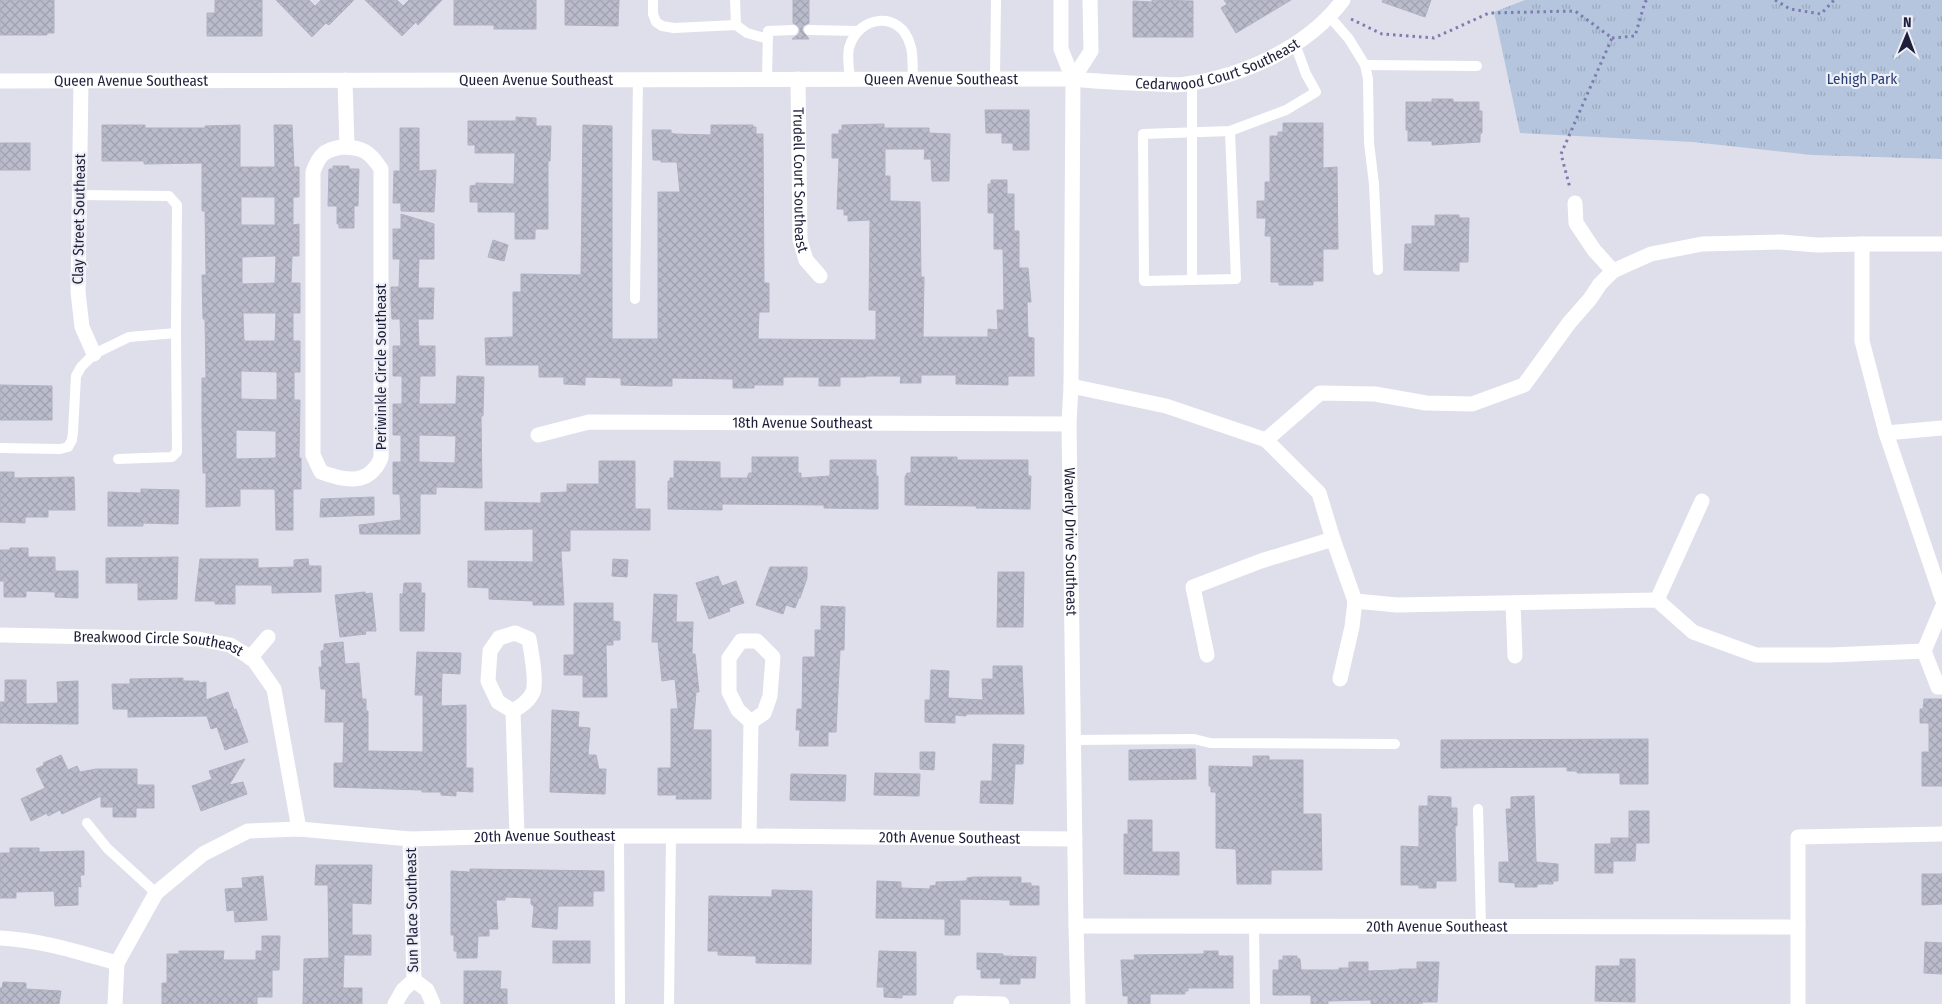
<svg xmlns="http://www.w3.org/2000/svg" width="1942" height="1004" font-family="'Fira Sans Condensed',sans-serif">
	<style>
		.park { fill: url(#park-tufts) }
		.building { fill: url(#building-cross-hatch); stroke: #b0b2c4; fill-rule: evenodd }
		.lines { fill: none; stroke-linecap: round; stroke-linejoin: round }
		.path { stroke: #7d7cb0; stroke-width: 3; stroke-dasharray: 2.5 4; stroke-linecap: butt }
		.lane { stroke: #fff; stroke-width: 10 }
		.street { stroke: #fff; stroke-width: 15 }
		.secondary { stroke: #fff; stroke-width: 15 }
		.labels { text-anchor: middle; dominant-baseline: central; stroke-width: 4.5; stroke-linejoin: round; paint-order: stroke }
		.street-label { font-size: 15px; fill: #201f3b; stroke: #eef0f7 }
		.park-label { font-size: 15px; fill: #273d73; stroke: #eef0f7 }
	</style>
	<defs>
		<pattern id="park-tufts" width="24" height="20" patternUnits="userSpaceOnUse" patternTransform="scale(1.25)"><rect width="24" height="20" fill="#b5c5dd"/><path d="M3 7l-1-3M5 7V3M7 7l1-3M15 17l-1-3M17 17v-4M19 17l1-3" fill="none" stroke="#9ba9bf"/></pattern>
		<pattern id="building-cross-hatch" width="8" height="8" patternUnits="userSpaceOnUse" patternTransform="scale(1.25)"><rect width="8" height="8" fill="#babccb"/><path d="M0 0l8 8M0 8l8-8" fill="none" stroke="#a0a1af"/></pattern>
	</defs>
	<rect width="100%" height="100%" fill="#dedfea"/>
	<path class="park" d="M1525 0H1942V159L1812 155 1693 142 1520 133 1494 12Z"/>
	<g class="building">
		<path d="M0 0H54V33H47V35H0Z"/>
		<path d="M215 0H262V36H207V13H215Z"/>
		<path d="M276 0H309L315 6 321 0H354L329 25 326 23 312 37Z"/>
		<path d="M365 0H397L403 6 409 0H442L418 25 416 22 402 36Z"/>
		<path d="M454 0H536V29H494V25H454Z"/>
		<path d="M565 0H619L618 26 565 25Z"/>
		<path d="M793 0H809V23L803 26 802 30 809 39H792L799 34 800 30 798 26 793 23Z"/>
		<path d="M1152 0 1193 1V37H1133V1L1152 2Z"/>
		<path d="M1224 0H1291L1236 33 1221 8 1227 4Z"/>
		<path d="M1383 0H1431L1425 17 1382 2Z"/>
		<path d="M1432 99H1453V102H1479V111H1482V133L1480 134V142L1432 145V141H1408V130H1406V102H1432Z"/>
		<path d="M985 110H1029V150H1013V143H1002V133H986Z"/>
		<path d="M516 117 536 118V126H551L550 161H548V229H535V239H515V212H478V202H470V186L476 185V183L514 184 515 153H475V145H468V121H516Z"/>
		<path d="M1283 123H1323V168L1337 167 1338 249H1323V281H1313V285H1279V282H1271V236H1265L1266 218H1257V201H1265V182H1270V136H1278V132H1283Z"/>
		<path d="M884 124V128H929V133L950 134 949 181H932L931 159H924L925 149H885V176H890V201L920 202 921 277H924L923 337H988V329L998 330 997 310H1004L1003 249H994V213H988V184H991V180H1007V194H1014V231H1019V268H1028L1031 302H1027L1028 337 1034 338V376H1008V385L956 384V375H921V383H900L901 376H866V377H840V386H819V377H783V385H754V388H733V379L672 378V386H651L621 385V378L585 377V385L564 384V377H539V365H486L485 338 513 337V292H521V274L581 275 583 125 612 126V339H658V192H680L677 162H661V160H653L652 130H671V133L675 134 711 135V125H753V127H756V134H763L764 283H769V312H759L758 339 876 340V310H869L870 220 848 221V215H844V209H837L839 158H832V134H839V130H842V125Z"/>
		<path d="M102 125H145V128H205V126L240 125V167H275L274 125H292L294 167H299V197H293V225L299 224V256H292L291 283H300V313H293V341H300V372H294V400H300L299 458H301V489H293V530H276L275 489H240V506L206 507V473H203L202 422V378H206L205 319H203L202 275H206L205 211H202V163L144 164V161H102ZM241 197H275V225H241ZM276 256 275 283 242 284V257ZM243 313H276L275 341H244ZM241 371 277 372V400L241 399ZM236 430 276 431V458L236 459Z"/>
		<path d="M400 128H419V171L436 170 434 212 401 211V203H393L394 171H400Z"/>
		<rect x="0" y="143" width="30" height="27"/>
		<path d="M333 166H349V169H359L358 206H354V228H339V224H337V206H328L329 169H333Z"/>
		<path d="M401 214 434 224V259H419L418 288H434L433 319H418L419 346H435V376H420L419 404H456L457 376 484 377 483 416H481L482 488 436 487V494H420V534H360L359 525 401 520 400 494H393V462H401V435H393V404H402V376H393V346H401L400 319H392L391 301V287H399L400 259H393V229H401ZM419 435 456 436 455 463 419 462Z"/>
		<path d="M1435 215H1459V218H1469L1468 262H1459V271L1404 270 1405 244H1412V226H1435Z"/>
		<path d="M493 240 508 245 504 261 488 257Z"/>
		<path d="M0 385 52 386V420H0Z"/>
		<path d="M752 457H798V473H801V478L830 476V460H876V476H878V509L824 508V505L722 504V510L668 509V481H670V478H674V461L720 462V478H747L749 473H752Z"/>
		<path d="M911 457H957V460H1028V476H1031L1030 509 976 508 977 506 905 505V477L907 473H911Z"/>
		<path d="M599 461H635V509H650V530H570V551H561L564 605H533V601L489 599V588L468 587V561L533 562V529L485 530V502L541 503V493L567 492V484H599Z"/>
		<path d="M0 472H14V478L74 477 75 510H48V517H25V523L0 522Z"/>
		<path d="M141 489 179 490 178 524 143 523V526H108V492L141 493Z"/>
		<path d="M374 497V515L320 517 321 499Z"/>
		<path d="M10 548H28V557H55V571H78V598L55 597V592L26 591V597H4V581H0V550H10Z"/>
		<path d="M178 557 177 599 138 600V583H106V558Z"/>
		<path d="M200 559H258V568L294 567V560L308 559 309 566H321V592L272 593V585H235V604H215V601H195Z"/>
		<path d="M613 559 628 560 627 577 612 576Z"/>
		<path d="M770 567H807V578L800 598H799L795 608 786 605 783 614 756 605Z"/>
		<path d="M998 572H1024L1023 627H997Z"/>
		<path d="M718 576 722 586 736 581 744 603 729 608 730 611 709 619 696 583Z"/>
		<path d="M404 583H421V593H425L424 631H400V594H403Z"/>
		<path d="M365 592V594L372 593 376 631H365L366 634 340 637 335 595Z"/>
		<path d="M654 594 677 595 676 622H693L692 654H695L699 692H696L693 730H711V799H676L677 795H658V768H671V709H678L675 679 662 681 658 642H652Z"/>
		<path d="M574 603H613V621L620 622V640H613V645H606L607 697H583V675H564V655H574Z"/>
		<path d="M821 606 845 607 844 650H840L836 732H828V746H799L800 730H796L797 709H802L803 657H815V630H821Z"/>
		<path d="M343 642 345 664 359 663 362 699H366V711H368V751L423 752V695H415L417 652 461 653 460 674 442 673 441 706 466 705V768H473V792L456 791V796L441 795V792H422V790L334 787V763H343L344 722H325L326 689H321L319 667H322L321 651 324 650V644Z"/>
		<path d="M993 666H1022L1024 714H966V716L955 715V723L925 722V700H930L931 670 949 671 948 698 983 700 982 679H993Z"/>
		<path d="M183 678V681H199V683L206 682V700L228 692 234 710 236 709 248 742 225 750 217 727 211 729 207 716 128 717V709H113L112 684H130V679Z"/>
		<path d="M5 680H26V704L58 703 57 682 78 681V724L0 723V702H5Z"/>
		<path d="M1924 699H1942V786H1922V752H1929V723H1920V709H1923Z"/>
		<path d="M552 710 579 712 578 727 590 728 588 755H596L599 769H606L605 794 550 792Z"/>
		<path d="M1648 739V784H1620V773H1577V771H1567V767L1441 768V740Z"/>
		<path d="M993 744 1024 745 1023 764H1015L1013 804 980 803 981 781H992Z"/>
		<path d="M1195 749 1196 779 1129 780V750Z"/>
		<path d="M920 752H935L934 770 920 769Z"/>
		<path d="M61 755 68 770 77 766 80 772 96 769H137V785H154V808H136V817H113V807H101V796L62 814 60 810 48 816 47 813 31 821 21 799 45 788 36 769 44 765 43 763Z"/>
		<path d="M1253 756H1269V760H1303V814H1321L1322 870H1271V884H1237L1236 849 1216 848V792H1211V786H1209V766L1253 767Z"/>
		<path d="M245 759 229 785 243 782 247 794 201 811 192 786 212 779 209 771Z"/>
		<path d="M875 773 920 774 919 796 874 795Z"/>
		<path d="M791 774 846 775 845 801 790 800Z"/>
		<path d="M1428 796 1451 797V808H1457V826H1455L1456 881H1436V888H1419V885H1401V846L1419 847V806H1428Z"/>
		<path d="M1534 796 1536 862 1558 864V881H1553V884H1537V887H1515V883L1499 882V862H1509L1506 809H1511V797Z"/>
		<path d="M1629 811H1649V843H1636L1635 861H1613V873H1595V844H1611V838H1629Z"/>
		<path d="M1128 820H1152V852H1179V875L1124 874V834H1128Z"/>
		<path d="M10 848H39V852L84 851V875H80L81 887 78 886V905L55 906 54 891 16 892V898H0V853H10Z"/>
		<path d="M316 865H372L371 904 352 903V935H371V955H344L343 988H362V1004H303L304 959 329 958 328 885H315Z"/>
		<path d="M470 869 604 871V891H593V906H558L557 929 532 927 534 907 531 904V898L505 897V900H496L498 929H489V936H478L477 958H457V951H454V935H451V871L470 872Z"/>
		<path d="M1922 874H1942V904L1922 905Z"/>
		<path d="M263 876 267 920 235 922 234 910 227 911 225 889 243 888 242 878Z"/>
		<path d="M974 877H1021V883H1031V886H1039V905H1010V900L960 899V935H945V919L876 918 877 881 901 882V888L930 889V886L936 885V882L967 881V878Z"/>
		<path d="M772 890 812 891 811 964 756 963V956L718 955V951H708L709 896 772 897Z"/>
		<path d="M262 936H280L279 970H272V997H257V1004H162V983H167V954H179V951H224L223 960H256V951H262Z"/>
		<rect x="553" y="941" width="37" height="22"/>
		<path d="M1925 942 1942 943V974L1924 973Z"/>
		<path d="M879 951 916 952V995H902V998L884 997V987H877Z"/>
		<path d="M1204 951H1218V956H1233V988H1188V991H1185V994H1150V1004H1128V996H1123L1121 960H1135L1134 955 1204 954Z"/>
		<path d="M977 953 1003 954V956L1036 957 1035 978H1020V984H1000L1001 978H981V970L977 969Z"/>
		<path d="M1283 956H1297V958L1300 959 1301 970H1339V968H1349V962H1368V971L1399 970V969H1417V962H1439L1437 1002H1422V1004H1371V1000L1328 1001V1004H1311V995H1273V970H1279V960H1283Z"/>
		<path d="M1620 959H1635V1002L1595 1001 1596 966H1620Z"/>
		<path d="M464 971H501L500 989H507V1004H464Z"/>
		<path d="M3 982 26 983V989L61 991 59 1004H0V988H2Z"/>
	</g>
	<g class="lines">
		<g class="path">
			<path d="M1775 0 1790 9 1821 14 1834 0"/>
			<path d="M1351 19 1382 34 1434 38 1489 13 1575 11 1612 38 1561 154 1570 188"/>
			<path d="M1612 38 1635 36 1645 2 1647 0"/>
		</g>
		<g class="lane">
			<path d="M653 0V14L656 22 662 26 674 28 736 25 747 33 768 39"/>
			<path d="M735 0 736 25"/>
			<path d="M1330 17 1349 39 1365 65 1368 79 1369 143 1374 184 1378 270"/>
			<path d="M809 30 858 31"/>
			<path d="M1365 65 1477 66"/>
			<path d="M767 79 768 31 793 30"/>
			<path d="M850 79C849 70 847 57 849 48 858 15 900 10 910 44 914 54 912 68 913 79"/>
			<path d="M995 79 996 0"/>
			<path d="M1192 83V280"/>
			<path d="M1230 131 1236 279 1144 281 1143 134 1230 131 1286 110 1316 92 1306 74 1295 44"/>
			<path d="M635 299 638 80"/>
			<path d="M0 448 60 449 68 447 72 440 73 432 76 376 81 367 94 354 129 337 176 333 177 205 169 196 79 195"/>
			<path d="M118 459 172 457 177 452 176 333"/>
			<path d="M1074 740 1194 739 1210 743 1395 744"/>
			<path d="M1478 809 1481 926"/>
			<path d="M87 823 107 848 156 893"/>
			<path d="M619 836 620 1004"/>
			<path d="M1254 926 1255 1004"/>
			<path d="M669 1004 671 836"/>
		</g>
		<g class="street">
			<path id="s1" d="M798 79 800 240 806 260 820 276"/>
			<path id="s2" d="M1073 79C1101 82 1128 83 1156 84 1166 84 1177 86 1186 84 1244 76 1308 47 1343 0"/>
			<path d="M345 80 347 147"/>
			<path d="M81 81 78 292 82 327 94 354"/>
			<path d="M342 147C363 147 370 152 381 169V458C369 486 345 481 321 472L313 455V172C319 155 324 150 342 147Z"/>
			<path d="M1575 203 1576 223 1594 250 1613 271"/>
			<path d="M1862 244H1942"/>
			<path d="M1071 386 1166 406 1266 440 1319 493 1333 539 1355 601 1397 605 1657 600 1693 632 1756 655H1830L1924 651 1942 608"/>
			<path d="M1886 433 1942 428"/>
			<path id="s3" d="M538 435 589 422 1069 424"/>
			<path d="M1266 440 1320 393 1375 394 1426 403 1472 404 1524 385 1569 323 1590 299 1600 284 1613 271 1651 254 1702 244 1780 242 1817 245 1862 244V341L1886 433 1942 598"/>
			<path d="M1657 600 1702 501"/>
			<path d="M1513 603 1515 656"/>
			<path id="s4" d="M0 635 198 639 230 645 253 659 274 689 299 829"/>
			<path d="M1924 651 1938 687H1942"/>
			<path d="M1207 655 1193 587 1261 561 1333 539"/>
			<path d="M250 658 268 637"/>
			<path d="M1340 679 1352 627 1355 601"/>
			<path d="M513 711C521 706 529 701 533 692 537 681 531 651 529 639L515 633 499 638 490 651 488 681 498 702 513 711 517 836"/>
			<path d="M749 836 751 722 738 710 729 692V658L741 641H757L773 657 770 696 764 713 751 722"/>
			<path id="s5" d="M1076 926 1798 927"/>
			<path d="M0 938C41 940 78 952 117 963"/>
			<path d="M414 980 427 990 433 1004"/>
			<path d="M961 1003 1002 1004"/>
			<path id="s6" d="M115 1004 117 963 156 893 203 854 248 831 299 829 410 839 517 836H749L1075 839"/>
			<path d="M395 1004 403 990 414 980 410 839"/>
			<path d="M1798 1004V837L1942 834"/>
		</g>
		<g class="secondary">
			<path id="s7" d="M1061 0V49L1073 79 1071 386 1069 424 1076 926 1078 1004"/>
			<path d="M1073 79 1091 51 1090 0"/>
			<path id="s8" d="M0 81 1073 79"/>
		</g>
	</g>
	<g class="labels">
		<g class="street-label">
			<text stroke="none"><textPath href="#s2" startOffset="148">Cedarwood Court Southeast</textPath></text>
			<text stroke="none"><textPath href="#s8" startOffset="941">Queen Avenue Southeast</textPath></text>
			<text stroke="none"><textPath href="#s8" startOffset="536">Queen Avenue Southeast</textPath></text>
			<text stroke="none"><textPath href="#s8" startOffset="131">Queen Avenue Southeast</textPath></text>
			<text stroke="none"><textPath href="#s1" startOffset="101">Trudell Court Southeast</textPath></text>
			<text transform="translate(79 219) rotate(-89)">Clay Street Southeast</text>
			<text transform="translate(381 367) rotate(-90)">Periwinkle Circle Southeast</text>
			<text stroke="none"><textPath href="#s3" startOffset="266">18th Avenue Southeast</textPath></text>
			<text stroke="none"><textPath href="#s7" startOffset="544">Waverly Drive Southeast</textPath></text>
			<text stroke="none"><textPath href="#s4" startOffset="159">Breakwood Circle Southeast</textPath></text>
			<text stroke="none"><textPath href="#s6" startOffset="530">20th Avenue Southeast</textPath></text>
			<text stroke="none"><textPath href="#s6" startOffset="935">20th Avenue Southeast</textPath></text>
			<text transform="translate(412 910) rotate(-91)">Sun Place Southeast</text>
			<text stroke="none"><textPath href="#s5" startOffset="361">20th Avenue Southeast</textPath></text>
		</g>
		<g class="park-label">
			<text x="1862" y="79">Lehigh Park</text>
		</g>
	</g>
	<g transform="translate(1907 35) rotate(1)" stroke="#eef0f7" stroke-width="4" paint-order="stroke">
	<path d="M0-4L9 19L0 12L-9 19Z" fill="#201f3b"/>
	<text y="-8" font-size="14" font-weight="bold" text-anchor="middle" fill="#201f3b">N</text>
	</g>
</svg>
